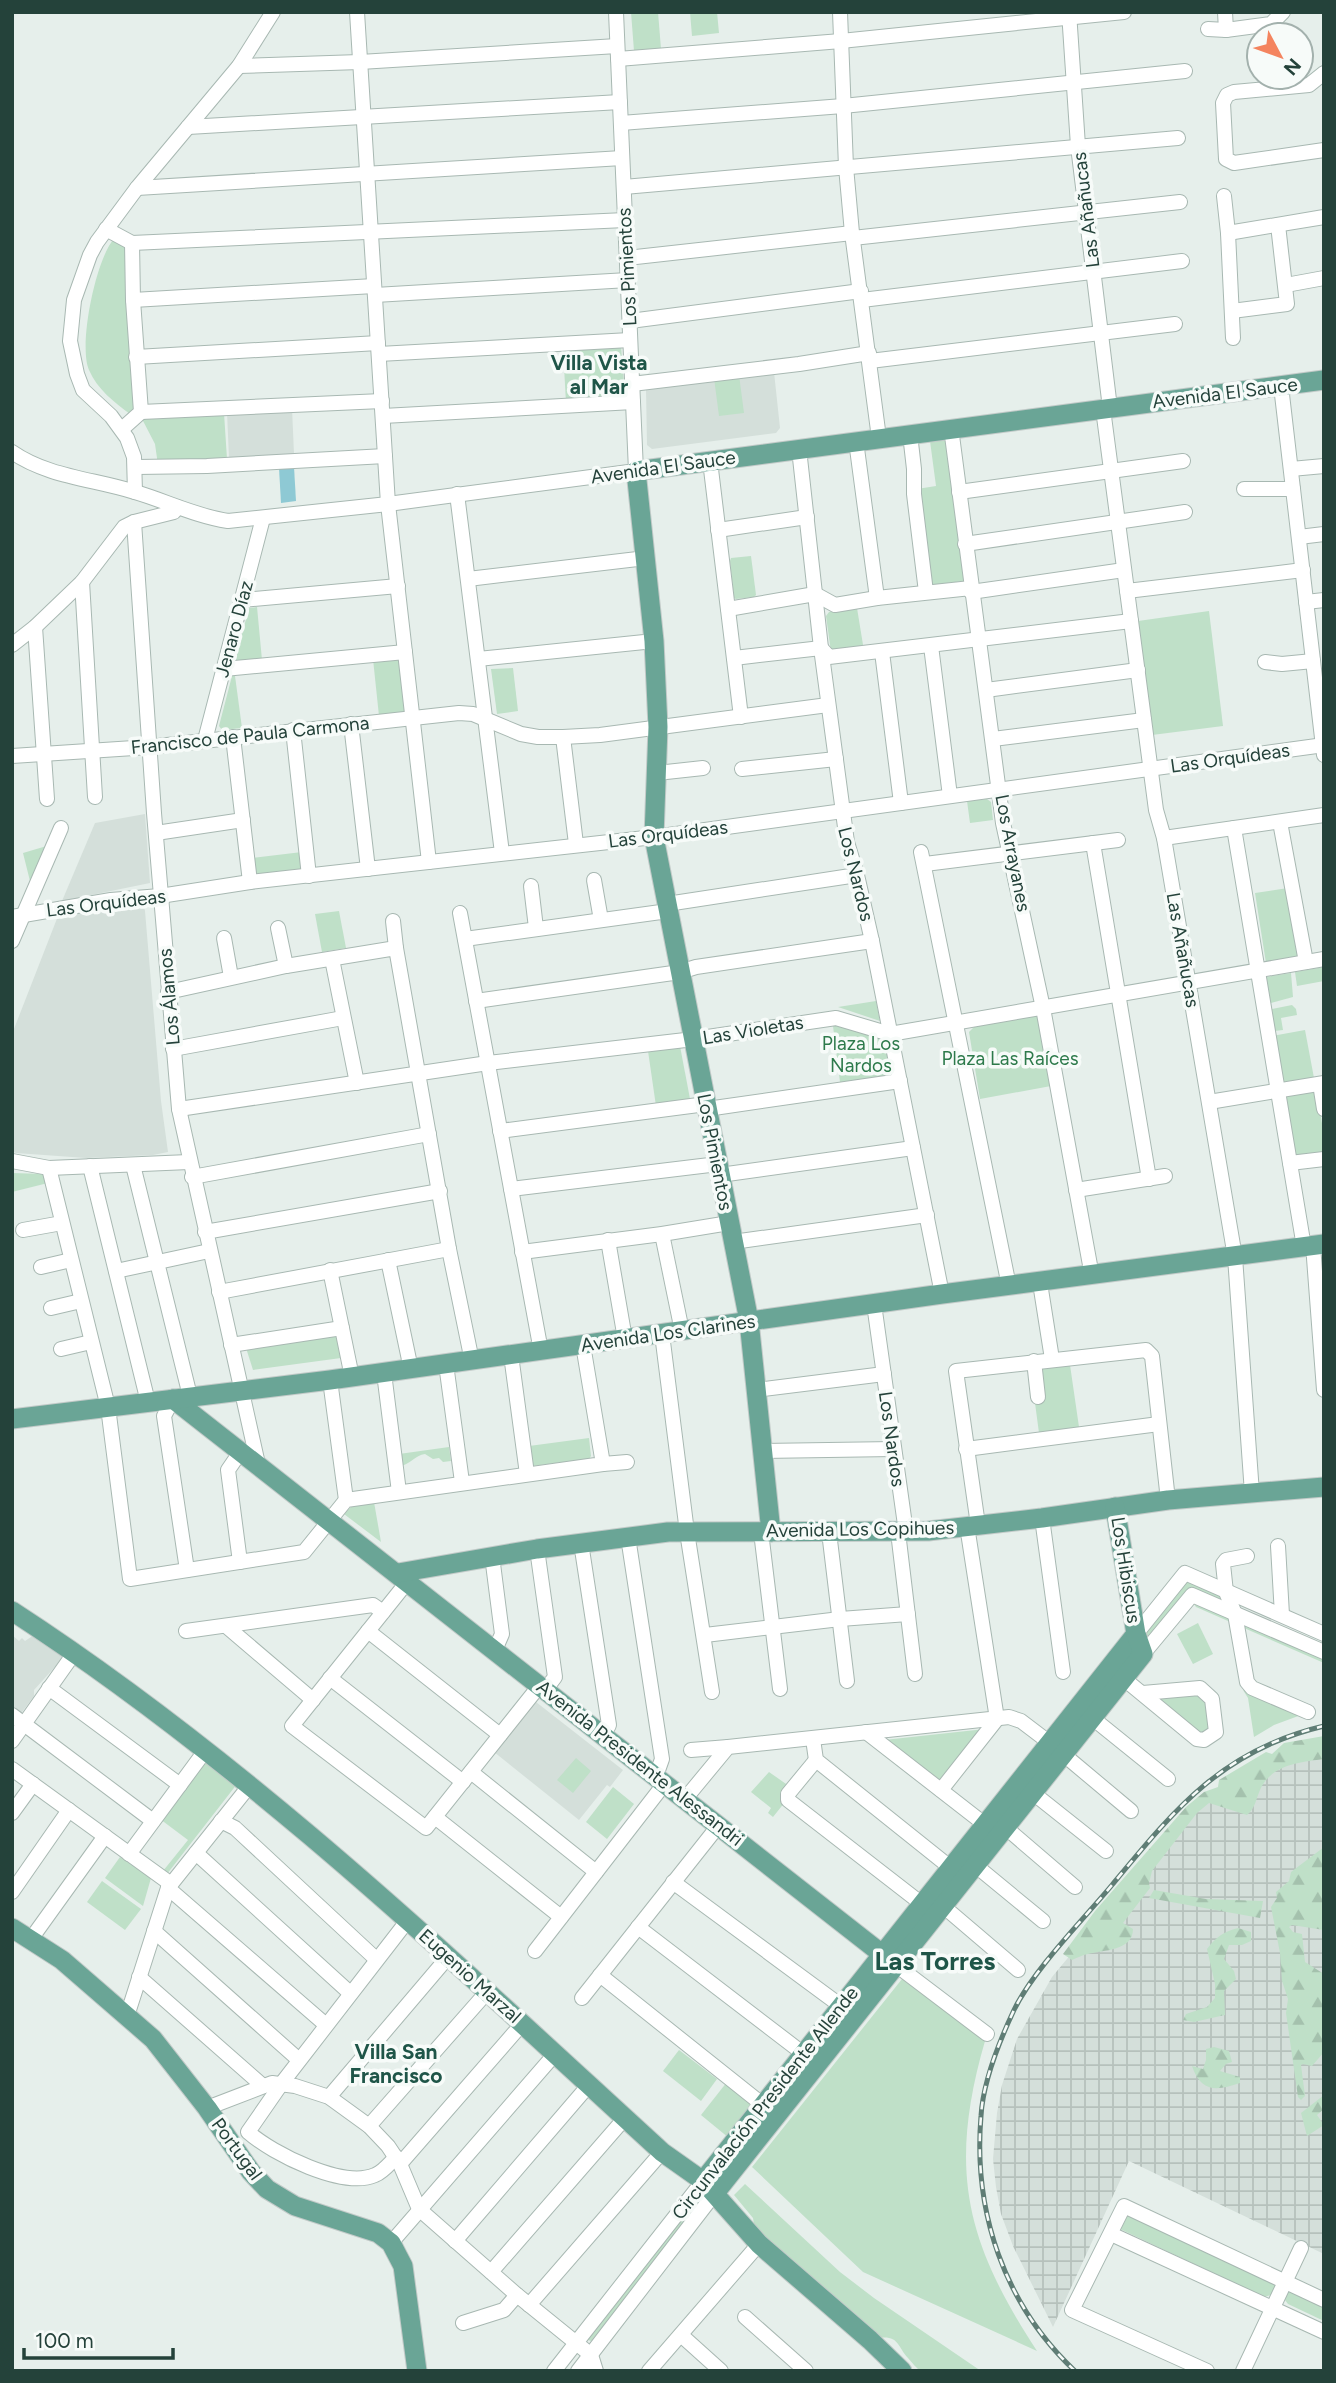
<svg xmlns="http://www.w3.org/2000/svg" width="1336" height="2383" font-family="Figtree,sans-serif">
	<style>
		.built { fill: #d4dfda }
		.industrial { fill: url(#industrial-grid) }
		.green { fill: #bfe0c8 }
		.forest { fill: url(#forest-firs) }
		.water { fill: #8ec9d4 }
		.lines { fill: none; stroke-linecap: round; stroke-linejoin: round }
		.minor-casing { stroke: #a8b8b2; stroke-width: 16 }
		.major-casing { stroke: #c2cac8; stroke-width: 21 }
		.minor { stroke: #fff; stroke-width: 14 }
		.major { stroke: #6aa596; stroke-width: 19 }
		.rail-casing { stroke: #5f7d75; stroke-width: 5 }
		.rail { stroke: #f7fbf9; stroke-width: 2.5; stroke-dasharray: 8; stroke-linecap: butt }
		.labels { text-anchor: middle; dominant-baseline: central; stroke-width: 7; stroke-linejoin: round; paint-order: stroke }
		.street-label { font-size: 19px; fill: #24423a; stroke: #f7fbf9 }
		.park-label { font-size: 19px; fill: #2d7a4b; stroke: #f7fbf9 }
		.neighbourhood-label { font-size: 21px; font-weight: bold; fill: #1f5548; stroke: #f7fbf9 }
		.district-label { font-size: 26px; font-weight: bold; fill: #1f5548; stroke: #f7fbf9 }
	</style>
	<defs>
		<pattern id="industrial-grid" width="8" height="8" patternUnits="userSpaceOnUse" patternTransform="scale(1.75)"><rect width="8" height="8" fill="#d4dfda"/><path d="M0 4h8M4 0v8" fill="none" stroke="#b6c1bc"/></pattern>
		<pattern id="forest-firs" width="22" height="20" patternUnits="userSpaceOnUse" patternTransform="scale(1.75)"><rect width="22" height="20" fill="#bfe0c8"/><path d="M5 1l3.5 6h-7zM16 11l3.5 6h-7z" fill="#a4c1ad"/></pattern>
	</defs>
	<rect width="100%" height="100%" fill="#e6efeb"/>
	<g class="built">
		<path d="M774 372 780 428 776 433 652 449 647 445 646 389 651 384Z"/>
		<path d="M292 408 294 454 229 458 227 412Z"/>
		<path d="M145 814 150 883 62 901 95 823Z"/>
		<path d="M135 906 144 907 145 911 161 1101 168 1152 153 1155 86 1158 16 1153 12 1151V1034L58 916Z"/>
		<path d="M12 1635 19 1641 22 1638 25 1641 34 1635 61 1654 62 1659 34 1690V1696L22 1712 16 1713 12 1710Z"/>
		<path d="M536 1702 623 1770 610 1787 607 1785 579 1820 494 1752Z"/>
	</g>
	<path class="industrial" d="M1324 1740V2254L1129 2161 1053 2327 1013 2246 1001 2214 996 2187 993 2159 997 2113 1002 2085 1017 2039 1052 1977 1170 1835 1220 1790Z"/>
	<g class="green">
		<path d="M631 12H658L661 49 634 51Z"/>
		<path d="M690 12H717L719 33 692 36Z"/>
		<path d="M114 239 126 242 138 408 130 414C114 402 97 389 89 370 78 346 96 258 114 239Z"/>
		<path d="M621 346 625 395 623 398 566 403 563 348Z"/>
		<path d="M739 375 744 413 719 416 714 378Z"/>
		<path d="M224 413 227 459 158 465 155 444 141 417Z"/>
		<path d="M945 439 964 581 930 585 917 489 936 486 930 441Z"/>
		<path d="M751 556 756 595 754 597 736 599 734 598 730 561 731 558Z"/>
		<path d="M257 607 262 660 234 664 249 608Z"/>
		<path d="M857 608 864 651 831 652 826 616 829 612Z"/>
		<path d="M1209 611 1223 726 1152 735 1138 621Z"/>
		<path d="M401 655 407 712 379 716 373 659Z"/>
		<path d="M513 668 518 711 497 714 491 669Z"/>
		<path d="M232 676H235L242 728 222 730 219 726Z"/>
		<path d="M987 799 991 802 993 820 970 823 967 801Z"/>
		<path d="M50 845 31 885 23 853Z"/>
		<path d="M302 852 304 871 253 876 251 858Z"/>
		<path d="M1288 888 1300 957 1266 963 1255 893Z"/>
		<path d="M339 911 346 948 322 952 315 914Z"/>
		<path d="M1324 967V981L1297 986 1295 972Z"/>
		<path d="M1291 973 1293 997 1271 1003 1266 977Z"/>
		<path d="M876 1001 880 1021 838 1007Z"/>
		<path d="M1292 1005 1296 1009 1297 1015 1281 1018 1283 1030 1275 1031 1272 1009Z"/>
		<path d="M1034 1015 1038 1018 1051 1086 980 1099 969 1032 974 1027Z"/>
		<path d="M846 1023 886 1039 891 1075 887 1077 840 1082 833 1026Z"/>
		<path d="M1305 1030 1314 1078 1280 1084 1272 1036Z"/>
		<path d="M680 1046 690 1099 656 1106 648 1051Z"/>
		<path d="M1313 1090 1317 1092 1324 1136V1154L1294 1157 1284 1096Z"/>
		<path d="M12 1173 45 1174 48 1183 12 1192Z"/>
		<path d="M337 1333 341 1358 253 1370 247 1351 248 1349Z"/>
		<path d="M1070 1365 1079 1427 1039 1433 1035 1403 1041 1402 1036 1370Z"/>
		<path d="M589 1438 591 1456 589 1459 532 1466 529 1446Z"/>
		<path d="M449 1447 451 1461 443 1462 439 1458 433 1459 425 1454C415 1455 410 1465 400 1466L399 1454Z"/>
		<path d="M374 1502 381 1542 344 1514 353 1505Z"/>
		<path d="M1189 1578 1226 1596 1228 1607 1192 1587 1144 1648 1142 1636Z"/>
		<path d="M1194 1604 1324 1657V1663L1196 1607Z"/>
		<path d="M1198 1623 1213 1654 1193 1664 1177 1634Z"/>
		<path d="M1243 1690 1301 1715 1274 1725 1254 1737 1248 1698Z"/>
		<path d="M1199 1692 1208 1702 1212 1730 1200 1736 1152 1697Z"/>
		<path d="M985 1729 938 1783 884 1740Z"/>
		<path d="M205 1757 237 1784 167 1874 163 1871 188 1840 160 1819Z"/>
		<path d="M576 1758 591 1771 573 1793 557 1780Z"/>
		<path d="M769 1772 789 1786 785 1802 773 1817 768 1813 771 1808 751 1792Z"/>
		<path d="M613 1787 634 1804 607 1839 586 1822Z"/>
		<path d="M120 1857 151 1878 143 1906 105 1878Z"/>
		<path d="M102 1881 141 1909 125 1930 87 1902Z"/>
		<path d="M902 1979 985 2041C948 2169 965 2241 1037 2351L863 2272 752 2167Z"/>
		<path d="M679 2050 717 2079 701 2101 663 2071Z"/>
		<path d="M727 2082 756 2105 729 2138 701 2115Z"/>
		<path d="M745 2184 840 2272 874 2298 981 2371H920C916 2367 912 2363 908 2358 897 2346 899 2335 878 2338L755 2230 753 2218 734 2195Z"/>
		<path d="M705 2194 707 2200 591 2341 585 2339 701 2196Z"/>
		<path d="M1125 2214 1276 2284 1271 2295 1264 2297 1118 2228Z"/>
		<path d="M1289 2288 1324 2304V2321L1288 2304 1285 2300Z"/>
	</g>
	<g class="forest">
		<path d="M1324 1736V1759C1299 1762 1271 1765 1260 1790 1256 1799 1255 1809 1247 1815L1209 1803 1197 1813 1152 1871 1149 1883 1150 1888 1123 1923 1133 1929C1133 1951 1103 1950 1088 1954 1082 1955 1077 1958 1072 1960L1063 1954 1095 1911 1186 1807 1204 1792 1218 1787 1219 1780 1266 1752 1272 1754 1284 1743Z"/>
		<path d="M1324 1847V1930L1292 1925 1289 1927 1293 1932 1302 1934 1305 1962 1324 1974V2052L1312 2066 1303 2064 1301 2065 1305 2096 1301 2100 1298 2097 1286 2013 1288 1999 1282 1981 1280 1953 1271 1907 1277 1898 1276 1892 1289 1881 1291 1872Z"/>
		<path d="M1154 1890 1206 1899 1263 1901 1260 1918 1149 1898Z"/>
		<path d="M1238 1928 1251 1932V1941L1242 1945H1229L1224 1959 1234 1971 1236 1979 1224 1991 1225 2015 1194 2022 1183 2020 1186 2014 1207 2007 1215 1998V1984L1207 1949C1216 1937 1223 1932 1238 1928Z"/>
		<path d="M1214 2047 1229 2051 1232 2062 1226 2064 1220 2071 1240 2077V2083C1217 2091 1201 2093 1192 2066L1203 2069 1206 2060V2049Z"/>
		<path d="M1324 2095V2109L1317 2115 1324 2125 1307 2136 1301 2113Z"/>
	</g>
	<path class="water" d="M294 467 296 501 281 503 279 468Z"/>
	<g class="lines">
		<g class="minor-casing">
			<g id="minor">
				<path d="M357 12 388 504 429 862"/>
				<path d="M840 12 846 167 852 233 879 438"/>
				<path d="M1069 12 1078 146 1110 408"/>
				<path d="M1225 12 1226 30"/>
				<path d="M1208 29 1226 30 1271 24 1283 12"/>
				<path d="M618 59 841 41 1124 12"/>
				<path d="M239 66 360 62 617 46"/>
				<path d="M1324 73 1309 85 1234 92 1227 95 1223 103 1226 159 1234 163 1324 150"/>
				<path d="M621 123 843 106 1185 71"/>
				<path d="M188 127 620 102"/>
				<path d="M624 187 1178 138"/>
				<path d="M137 188 622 158"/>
				<path d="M1224 196 1228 233 1233 338"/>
				<path d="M106 229 132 243"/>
				<path d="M1228 233 1324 217"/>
				<path d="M853 238 1180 202"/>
				<path d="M132 243 625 220"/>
				<path d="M627 258 852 233"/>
				<path d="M1286 285 1324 278"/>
				<path d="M375 295 628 280"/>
				<path d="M133 300 374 286"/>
				<path d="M862 300 1182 261"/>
				<path d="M1232 311 1287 304 1278 225"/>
				<path d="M630 321 861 291"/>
				<path d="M379 354 630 340"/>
				<path d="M136 357 378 343"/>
				<path d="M870 361 1175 324"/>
				<path d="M632 384 799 364 869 353"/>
				<path d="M1281 386 1324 755"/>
				<path d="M1103 409 1156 810 1164 838 1235 1257 1252 1493"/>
				<path d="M141 412 382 401"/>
				<path d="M383 416 633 402"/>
				<path d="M951 428 1003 823 1043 1008 1092 1276"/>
				<path d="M122 429 141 412 133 300 132 243"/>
				<path d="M910 434 914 469V494L926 592"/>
				<path d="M856 441 877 598"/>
				<path d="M799 449 821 648 847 842 857 875 872 941 942 1294"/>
				<path d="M12 452C48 477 94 479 135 492 166 501 195 516 228 521L388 504 636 471 616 12"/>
				<path d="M710 461 741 717"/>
				<path d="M136 467 207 466 385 456"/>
				<path d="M1291 469 1324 466"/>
				<path d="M1244 489H1293"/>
				<path d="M135 492 134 457 127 438 111 416 83 390 77 374 70 341 74 300 90 255 97 242 137 188 239 66 273 12"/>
				<path d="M959 492 1183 461"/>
				<path d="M457 494 502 853"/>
				<path d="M134 522 154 813 179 1109 258 1464"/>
				<path d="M718 530 807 517"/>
				<path d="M1299 537 1324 534"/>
				<path d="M965 544 1185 512"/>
				<path d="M468 579 646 558"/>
				<path d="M82 582 95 797"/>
				<path d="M1127 591 1303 570"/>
				<path d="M971 592 1124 570"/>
				<path d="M242 600 398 586"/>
				<path d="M1306 602 1324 600"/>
				<path d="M728 609 815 594 835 605 877 598 971 588"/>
				<path d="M35 627 47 799"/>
				<path d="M12 645 35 627 82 582 124 527 134 522 174 512 177 507"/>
				<path d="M931 646 950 796"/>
				<path d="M882 652 901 803"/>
				<path d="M734 658 821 648 829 657 1131 621"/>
				<path d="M478 659 654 641"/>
				<path d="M1265 662 1282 664 1313 661"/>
				<path d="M224 669 405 652"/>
				<path d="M986 690 1138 670"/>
				<path d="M351 724 368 869"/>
				<path d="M293 730 309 876"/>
				<path d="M233 737 250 882"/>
				<path d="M563 737 576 844"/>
				<path d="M993 739 1144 720"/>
				<path d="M205 740 263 518"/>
				<path d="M12 756 149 747 459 713 473 714 521 734 538 737H563L600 735 828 705"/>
				<path d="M742 769 836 759"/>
				<path d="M657 773 703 768"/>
				<path d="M1280 822 1306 962"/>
				<path d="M1234 828 1304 1247"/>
				<path d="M156 833 243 820"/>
				<path d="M1164 838 1324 815"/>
				<path d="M1093 843 1149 1179"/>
				<path d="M921 852 1009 1286"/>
				<path d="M925 864 1118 840"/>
				<path d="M594 880 601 920"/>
				<path d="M531 886 536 928"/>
				<path d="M667 904 857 875"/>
				<path d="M460 913 541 1351"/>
				<path d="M12 917 111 900 160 896 250 882 654 837 1324 745"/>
				<path d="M393 921 396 948"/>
				<path d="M278 928 286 966"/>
				<path d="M224 938 231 977"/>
				<path d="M465 939 668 911"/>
				<path d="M12 941 61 828"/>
				<path d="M332 959 357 1083"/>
				<path d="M168 992 286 966 396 948 449 1249 472 1361"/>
				<path d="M476 1001 680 972 696 967 872 941"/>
				<path d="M173 1049 343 1018"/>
				<path d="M1320 1084 1324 1109"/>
				<path d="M1209 1102 1324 1083"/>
				<path d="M179 1109 488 1063 694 1039 836 1018 890 1034 1324 959"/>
				<path d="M707 1109 900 1081"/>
				<path d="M500 1131 706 1104"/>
				<path d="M12 1161 49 1168 189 1162"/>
				<path d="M1290 1163 1324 1159"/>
				<path d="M133 1165 190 1396"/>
				<path d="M90 1166 148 1402"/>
				<path d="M49 1168 108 1407 130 1579 304 1552 346 1500 603 1464 583 1345"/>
				<path d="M720 1175 913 1148"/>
				<path d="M192 1177 429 1134"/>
				<path d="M511 1189 718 1164"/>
				<path d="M1076 1190 1165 1176"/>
				<path d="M23 1230 62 1223"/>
				<path d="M205 1232 440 1191"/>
				<path d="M662 1234 682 1331"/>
				<path d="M608 1240 625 1339"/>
				<path d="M733 1242 927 1215"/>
				<path d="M1313 1245 1324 1390"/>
				<path d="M522 1252 662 1234 729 1223"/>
				<path d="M388 1260 411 1369"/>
				<path d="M41 1267 71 1260"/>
				<path d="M330 1270 352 1377"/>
				<path d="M116 1271 209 1251"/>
				<path d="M1040 1283 1052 1359"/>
				<path d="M219 1292 449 1249"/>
				<path d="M874 1304 906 1532"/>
				<path d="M51 1308 81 1301"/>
				<path d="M662 1334 687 1532 712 1692"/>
				<path d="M231 1345 342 1328"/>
				<path d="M61 1349 91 1342"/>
				<path d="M511 1355 527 1474"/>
				<path d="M1034 1361 1038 1397"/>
				<path d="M446 1364 462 1482"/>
				<path d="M384 1373 399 1492"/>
				<path d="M330 1380 346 1500"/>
				<path d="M756 1390 884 1374"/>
				<path d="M173 1399 164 1416 187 1570"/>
				<path d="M966 1449 1159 1424"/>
				<path d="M762 1451 894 1449"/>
				<path d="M603 1464 627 1462"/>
				<path d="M1042 1518 1063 1672"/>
				<path d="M978 1525 956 1371 1146 1350 1152 1356 1168 1500"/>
				<path d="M761 1532 780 1689"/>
				<path d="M829 1532 847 1681"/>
				<path d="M898 1532 915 1674"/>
				<path d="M628 1537 662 1759 656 1776"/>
				<path d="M581 1543 609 1725 604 1735"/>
				<path d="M1278 1546 1282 1615"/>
				<path d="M537 1549 555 1677 546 1689"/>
				<path d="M492 1556 502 1634 495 1650"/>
				<path d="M1247 1556 1226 1560 1223 1564 1226 1592 1235 1614 1247 1682 1252 1688 1308 1712"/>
				<path d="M240 1562 228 1470 241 1451"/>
				<path d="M408 1581 292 1726 426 1828 540 1685"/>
				<path d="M226 1626 313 1700"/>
				<path d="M186 1631 373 1605 383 1612"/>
				<path d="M368 1631 500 1735"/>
				<path d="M1136 1634 1185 1573 1324 1634"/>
				<path d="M705 1635 840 1619 908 1614"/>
				<path d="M1143 1654 1192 1595 1324 1652"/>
				<path d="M330 1678 463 1782"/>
				<path d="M1123 1678 1197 1739 1204 1740 1216 1732 1212 1699 1200 1688 1143 1693"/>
				<path d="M49 1688 180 1785"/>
				<path d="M1085 1712 1168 1779"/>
				<path d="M12 1715 153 1821"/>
				<path d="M866 1732 992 1830"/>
				<path d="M813 1739 816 1760 951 1868"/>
				<path d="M12 1741 75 1652"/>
				<path d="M691 1750 728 1747"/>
				<path d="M1063 1754 1131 1811"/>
				<path d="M816 1760 788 1794V1800L922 1904"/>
				<path d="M12 1769 171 1884"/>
				<path d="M471 1772 596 1872"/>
				<path d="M941 1790 997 1719 967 1526"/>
				<path d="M1033 1793 1106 1851"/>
				<path d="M685 1799 728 1747 1009 1717 1021 1721 1050 1743"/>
				<path d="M12 1813 33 1784"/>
				<path d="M435 1817 561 1917"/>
				<path d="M221 1821 235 1828 376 1959"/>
				<path d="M1005 1827 1075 1887"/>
				<path d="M196 1853 350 1993"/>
				<path d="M129 1854 205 1751"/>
				<path d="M975 1865 1043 1921"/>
				<path d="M673 1882 841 2006"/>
				<path d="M168 1888 326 2025"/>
				<path d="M12 1892 69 1810"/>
				<path d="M943 1906 1018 1970"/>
				<path d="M638 1927 809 2058"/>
				<path d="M154 1931 299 2060"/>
				<path d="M31 1939 105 1836"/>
				<path d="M535 1951 665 1783"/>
				<path d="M896 1965 987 2034"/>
				<path d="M600 1975 763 2105"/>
				<path d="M139 1977 263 2086"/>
				<path d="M582 1998 719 1825"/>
				<path d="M127 2016 168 1888 250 1785"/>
				<path d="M329 2097 448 1957"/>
				<path d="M207 2108 272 2083 295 2086 329 2097 369 2126 388 2146 400 2164 419 2209 517 2295 591 2355 596 2371"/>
				<path d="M369 2126 487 1992"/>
				<path d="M396 2157C390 2163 383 2172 375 2175 343 2189 273 2154 248 2132L282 2083 408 1920"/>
				<path d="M400 2164 522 2024"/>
				<path d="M1111 2234 1324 2332"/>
				<path d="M455 2241 589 2085"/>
				<path d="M391 2243 555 2054"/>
				<path d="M491 2272 625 2118"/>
				<path d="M529 2305 662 2152"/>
				<path d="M745 2317 806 2371"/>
				<path d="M463 2323 504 2310 517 2295"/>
				<path d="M681 2335 721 2371"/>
				<path d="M554 2371 703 2181"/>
				<path d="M578 2371 715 2193"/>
				<path d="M649 2371 759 2244"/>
				<path d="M1207 2371 1072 2310 1124 2206 1324 2300"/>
				<path d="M1243 2371 1301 2248"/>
			</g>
		</g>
		<g class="major-casing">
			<g id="major">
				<path d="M173 1399 896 1965"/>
				<path d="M12 1419 330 1380 942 1294 1324 1244"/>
				<path d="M771 1532 749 1321 654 837 658 727 654 641 636 471 1324 380"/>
				<path d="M398 1573 537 1549 668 1532 928 1531 1042 1518 1168 1500 1324 1487"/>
				<path d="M12 1611C249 1765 454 1962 662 2152L703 2181 759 2244 870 2340 902 2371"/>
				<path d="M12 1928 62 1960 153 2039 207 2108 251 2172 267 2189 295 2206 378 2233 391 2243 403 2266 417 2371"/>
				<path d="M703 2181 1136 1634"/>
				<path d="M715 2193 1143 1654 1136 1634 1115 1507"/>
			</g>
		</g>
		<use href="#minor" class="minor"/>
		<use href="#major" class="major"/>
		<g class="rail-casing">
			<path id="rail" d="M1075 2371C1004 2304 973 2212 981 2116 983 2081 999 2042 1014 2010 1034 1969 1082 1921 1112 1885 1175 1809 1222 1750 1324 1726"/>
		</g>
		<use href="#rail" class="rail"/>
	</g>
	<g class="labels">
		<g class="street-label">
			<text transform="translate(1086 210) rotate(-97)">Las Añañucas</text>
			<text transform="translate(627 267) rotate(-93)">Los Pimientos</text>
			<text transform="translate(1225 393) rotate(-7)">Avenida El Sauce</text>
			<text transform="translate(663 467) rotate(-8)">Avenida El Sauce</text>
			<text transform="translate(234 629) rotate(-75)">Jenaro Díaz</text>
			<text transform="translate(250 735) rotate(-6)">Francisco de Paula Carmona</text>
			<text transform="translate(1230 758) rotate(-8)">Las Orquídeas</text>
			<text transform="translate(668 834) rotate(-7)">Las Orquídeas</text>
			<text transform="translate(1013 853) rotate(79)">Los Arrayanes</text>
			<text transform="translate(856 874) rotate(76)">Los Nardos</text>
			<text transform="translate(106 903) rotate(-7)">Las Orquídeas</text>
			<text transform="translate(1183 950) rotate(80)">Las Añañucas</text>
			<text transform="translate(169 997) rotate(-95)">Los Álamos</text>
			<text transform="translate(753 1030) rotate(-9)">Las Violetas</text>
			<text transform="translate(715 1152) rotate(79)">Los Pimientos</text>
			<text transform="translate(668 1333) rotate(-8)">Avenida Los Clarines</text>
			<text transform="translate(892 1439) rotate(82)">Los Nardos</text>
			<text transform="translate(860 1529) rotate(-1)">Avenida Los Copihues</text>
			<text transform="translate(1126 1570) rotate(81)">Los Hibiscus</text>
			<text transform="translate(640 1763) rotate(38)">Avenida Presidente Alessandri</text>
			<text transform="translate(470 1976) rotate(42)">Eugenio Marzal</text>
			<text transform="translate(765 2103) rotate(-52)">Circunvalación Presidente Allende</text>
			<text transform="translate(237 2149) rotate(54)">Portugal</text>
		</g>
		<g class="park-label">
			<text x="861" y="1043">Plaza Los<tspan x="861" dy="22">Nardos</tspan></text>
			<text x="1010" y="1058">Plaza Las Raíces</text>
		</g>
		<g class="neighbourhood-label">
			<text x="599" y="362">Villa Vista<tspan x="599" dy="24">al Mar</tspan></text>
			<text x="396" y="2051">Villa San<tspan x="396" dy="24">Francisco</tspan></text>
		</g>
		<g class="district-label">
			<text x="935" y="1961">Las Torres</text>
		</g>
	</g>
	<rect width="1336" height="2383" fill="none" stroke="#24423a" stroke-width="28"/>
	<g transform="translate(1280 56) rotate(131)"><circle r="33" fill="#f7fbf9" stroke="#a3b1ad" stroke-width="2"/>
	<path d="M0-5L12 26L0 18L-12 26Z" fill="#f4845f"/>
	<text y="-10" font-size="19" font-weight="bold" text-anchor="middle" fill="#24423a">N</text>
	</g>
	<path d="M24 2348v10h149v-10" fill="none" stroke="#24423a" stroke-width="3.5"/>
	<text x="35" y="2348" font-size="21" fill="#24423a" stroke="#f7fbf9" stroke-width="5" paint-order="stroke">100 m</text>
</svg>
